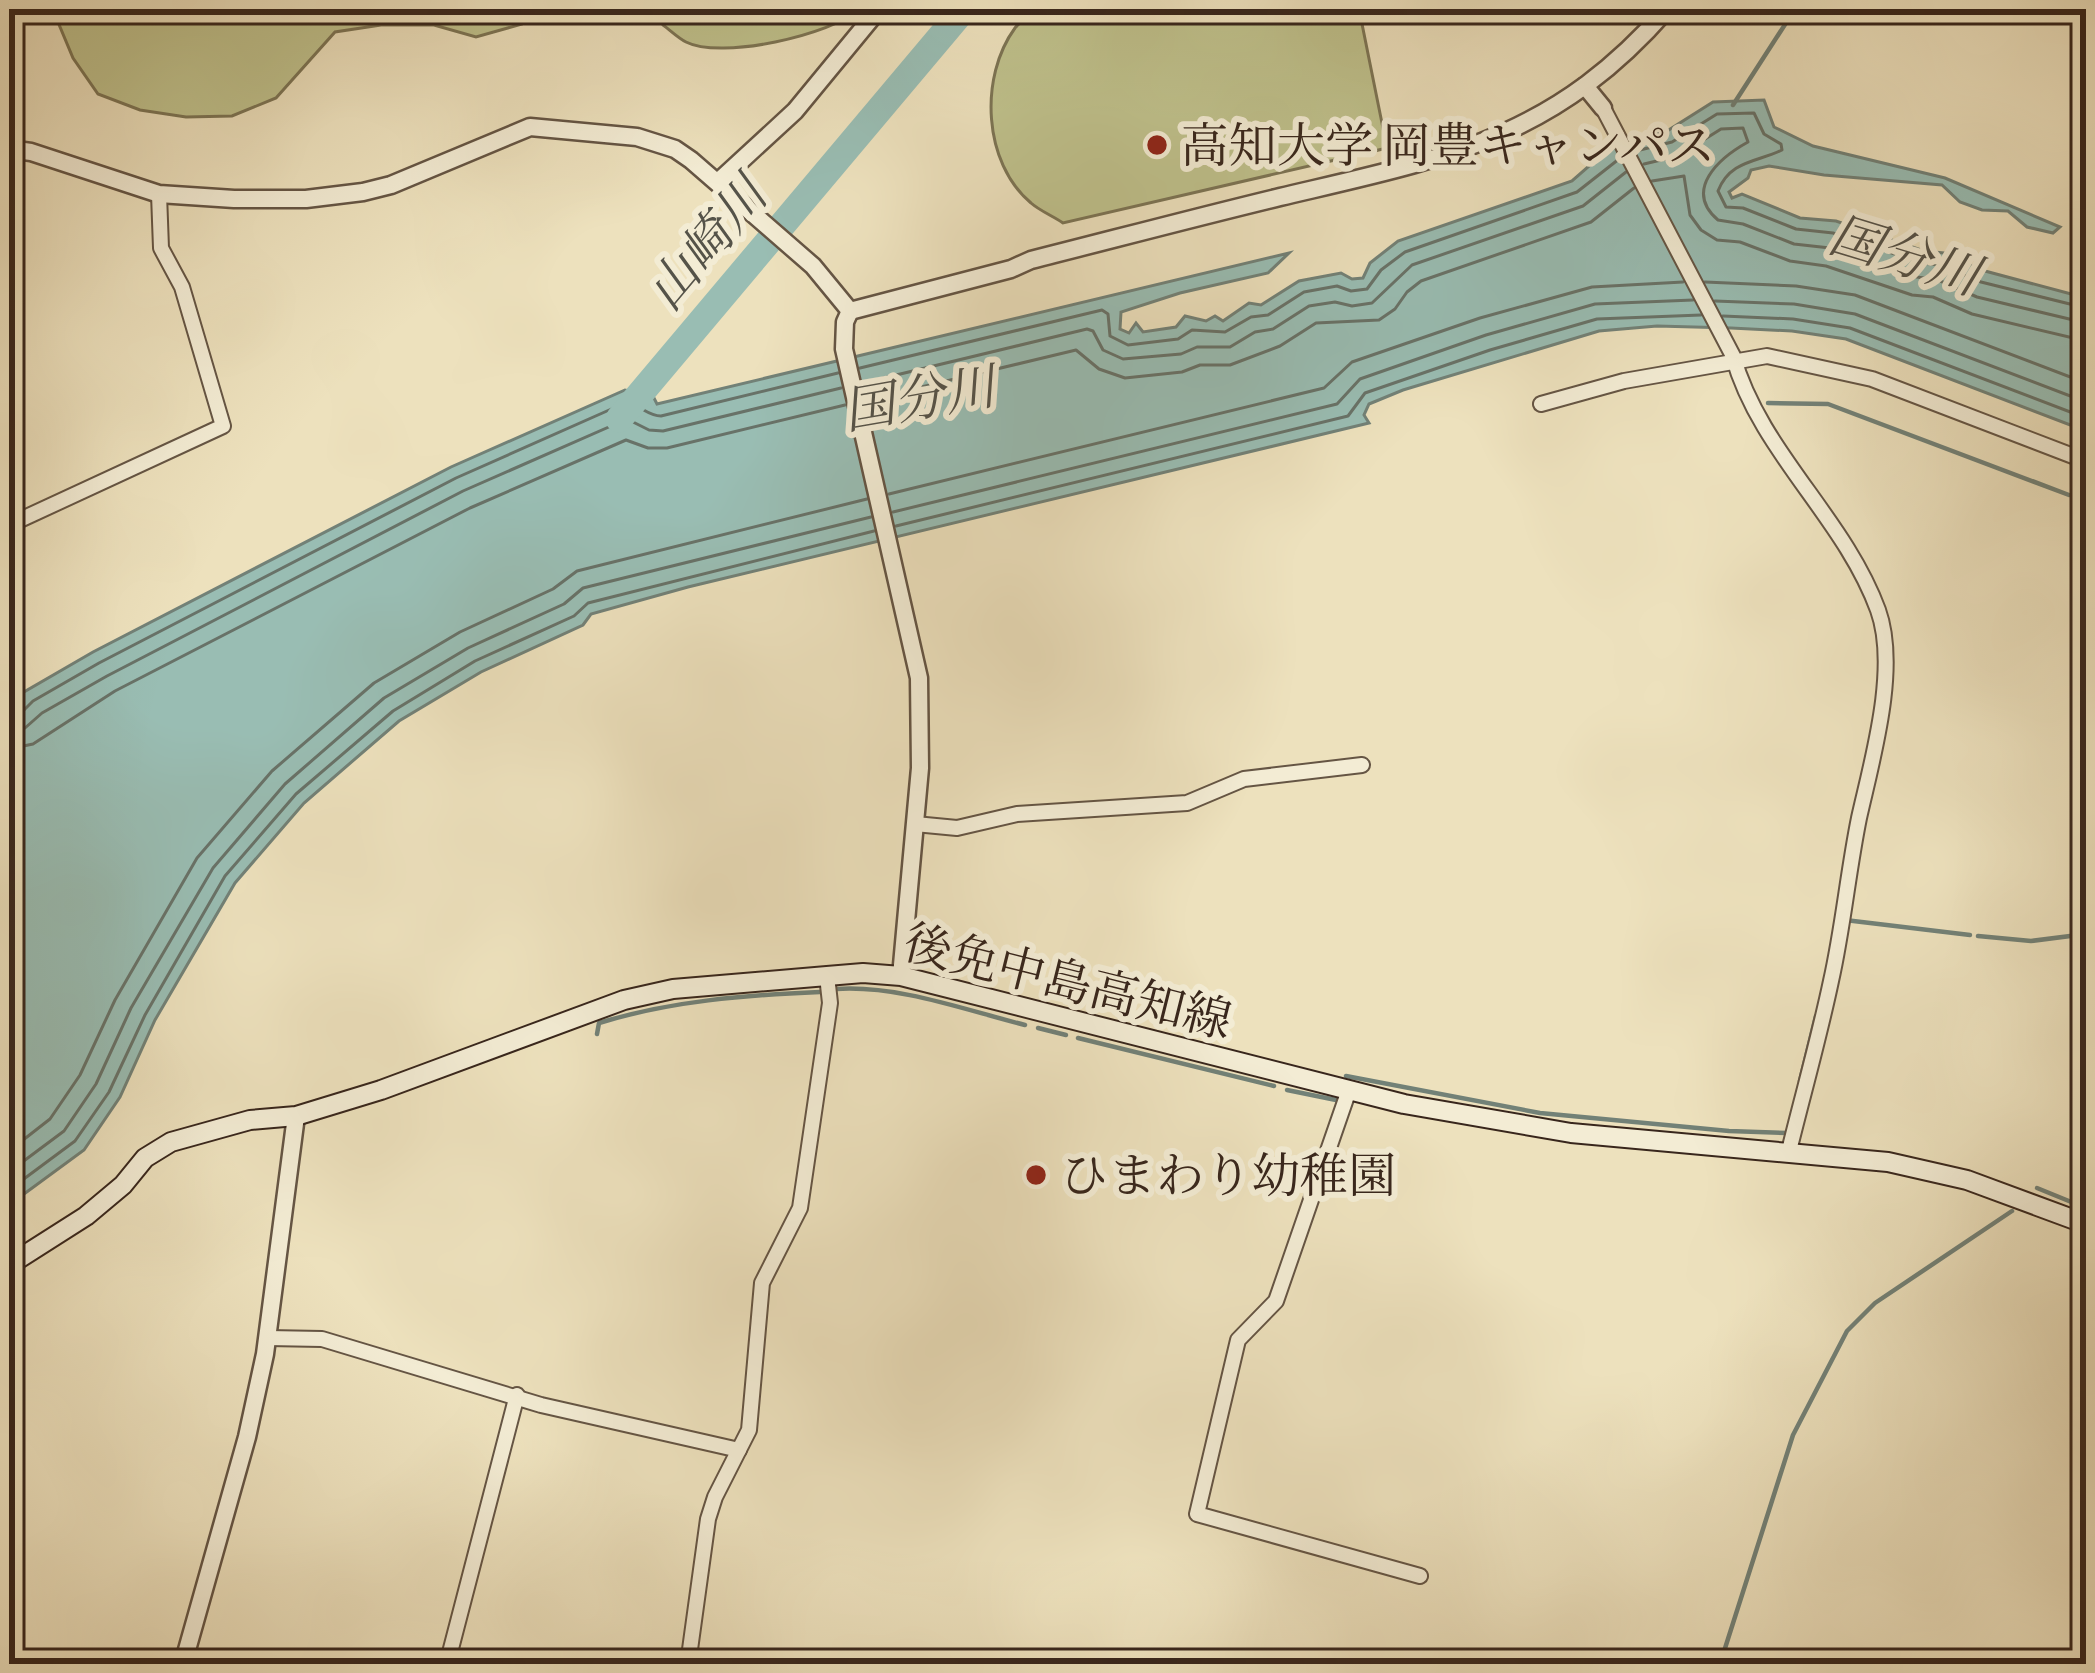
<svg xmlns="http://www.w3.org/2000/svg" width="2095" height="1673" font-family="'EB Garamond','Noto Serif JP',serif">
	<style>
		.green { fill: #bfc18c; stroke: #7c7454; stroke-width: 3 }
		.water { fill: #99bdb3; stroke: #728177; stroke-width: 3 }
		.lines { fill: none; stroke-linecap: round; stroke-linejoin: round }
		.shore { stroke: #687268; stroke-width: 3 }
		.stream { stroke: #728177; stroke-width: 4.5 }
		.river { stroke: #99bdb3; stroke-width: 27 }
		.minor-casing { stroke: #655544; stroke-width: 18 }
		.tertiary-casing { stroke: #655544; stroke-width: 21 }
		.secondary-casing { stroke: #38261c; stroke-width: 22 }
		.minor { stroke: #f3ecd4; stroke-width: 14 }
		.tertiary { stroke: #f3ecd4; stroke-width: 16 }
		.secondary { stroke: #f3ecd4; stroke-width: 18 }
		.poi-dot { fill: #8f2418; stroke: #f3ecd4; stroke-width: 4.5 }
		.labels { text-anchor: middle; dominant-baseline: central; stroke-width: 12; stroke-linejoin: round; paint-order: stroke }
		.poi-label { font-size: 48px; fill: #38261c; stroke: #f3ecd4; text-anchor: start }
		.street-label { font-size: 48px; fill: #38261c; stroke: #f3ecd4 }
		.water-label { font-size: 51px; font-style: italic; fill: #555349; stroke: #f3ecd4 }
	</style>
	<rect width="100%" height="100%" fill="#ede1bd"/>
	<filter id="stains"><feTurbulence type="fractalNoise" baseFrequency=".00167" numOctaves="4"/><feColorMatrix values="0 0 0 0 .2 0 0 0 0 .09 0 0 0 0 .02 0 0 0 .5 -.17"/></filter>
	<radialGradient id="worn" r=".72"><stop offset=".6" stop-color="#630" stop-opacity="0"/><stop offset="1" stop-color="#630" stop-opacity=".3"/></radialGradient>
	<g class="green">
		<path d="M37 9H530L522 24 476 37 434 25H381L335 32 276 98 232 116 186 117 140 110 98 94 73 58 55 15Z"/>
		<path d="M664 9H860C831 35 721 60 686 42 678 38 670 30 663 25Z"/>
		<path d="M1359 9 1387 148 1063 223C1053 216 1040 211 1031 203 983 163 979 77 1015 28 1020 21 1031 15 1038 10Z"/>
	</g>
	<path class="water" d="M1764 100 1774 127 1813 146 1945 178 2060 227 2053 233 2027 227 2008 211 1982 210 1960 202 1942 185 1824 175 1769 166 1751 170 1748 178 1729 192 1732 198 1742 194 1800 218 1836 221 1924 251 1944 253 1985 271 2086 298V431L1846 339 1792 331 1731 328 1657 326 1599 331 1403 390 1369 404 1364 415 1369 423 688 587 591 614 583 625 481 672 399 721 304 803 235 883 155 1020 120 1097 84 1150 9 1205V708L24 692 93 652 451 467 625 390 653 396 657 404 1289 253 1268 273 1180 293 1121 312 1120 329 1129 333 1136 323 1143 332 1176 327 1185 316 1206 321 1215 316 1223 321 1249 303 1261 305 1299 281 1341 273 1352 279 1363 278 1370 263 1398 241 1572 181 1605 152 1631 139 1667 131 1713 102Z"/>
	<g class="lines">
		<g class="shore">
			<path d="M1636 151 1672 142 1717 114 1754 113 1764 134 1781 144 1782 150C1758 162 1730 160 1718 191L1726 207 1743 208 1796 229 1833 233 1921 263 1941 265 1981 282 2086 308"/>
			<path d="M1644 164 1678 156 1721 129 1743 128 1748 142C1719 158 1683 190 1718 220L1743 224 1794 244 1830 248 1917 277 1938 280 1977 297 2086 323"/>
			<path d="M1652 181 1684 176 1690 215 1701 230 1717 240 1740 242 1790 261 1826 266 1912 295 1933 297 1972 314 2086 341"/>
			<path d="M1705 282 1796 286 1855 295 2086 383"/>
			<path d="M1715 301 1794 304 1855 314 2086 402"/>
			<path d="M1723 316 1793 319 1850 328 2086 418"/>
			<path d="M860 368 1102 310 1108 314 1110 336 1128 345 1178 339 1192 330 1225 332 1251 317 1268 315 1304 292 1337 286 1351 291 1367 289 1381 270 1405 252 1577 192 1619 159"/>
			<path d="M863 383 1087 329 1093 331 1103 350 1123 359 1181 354 1197 347H1230L1255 332 1273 329 1309 306 1335 302 1352 306 1372 303 1412 265 1583 206 1626 172"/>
			<path d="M867 400 1076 350 1099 369 1125 378 1182 372 1200 365H1230L1280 346 1316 323 1379 320 1395 309 1407 292 1421 281 1591 222 1634 188"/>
			<path d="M889 494 1324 388 1352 362 1480 318 1592 287 1683 282"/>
			<path d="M893 512 1337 404 1360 379 1486 335 1595 304 1693 300"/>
			<path d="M896 526 1348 416 1365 393 1490 350 1597 319 1701 315"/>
			<path d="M9 716 20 714 33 701 99 663 456 478 625 403C640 404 647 416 661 416L838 373"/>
			<path d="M9 731 25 728 42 713 107 676 463 491 627 419 649 430 663 431 841 388"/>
			<path d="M9 749 33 744 115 691 470 508 626 440 648 448H667L845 405"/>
			<path d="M9 1151 50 1119 80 1075 115 1000 197 858 272 771 374 683 460 632 553 589 577 571 867 499"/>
			<path d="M9 1172 64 1131 96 1084 131 1008 213 868 285 784 384 698 468 648 564 604 583 588 871 517"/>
			<path d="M9 1190 75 1141 109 1092 145 1015 225 876 296 794 393 711 475 661 574 616 588 603 874 531"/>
		</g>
		<g class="stream">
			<path d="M1733 105 1795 9"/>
			<path d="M1768 403 1828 404 2069 495"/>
			<path d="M1845 920 1970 935"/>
			<path d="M1978 936 2031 941 2086 934"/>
			<path d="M836 989C899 985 965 1010 1025 1025"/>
			<path d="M1038 1028 1066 1035"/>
			<path d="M597 1034 599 1023C670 1001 746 995 820 992"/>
			<path d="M1078 1038 1274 1086"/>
			<path d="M1346 1076 1540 1113 1729 1131 1787 1133"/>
			<path d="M1800 1081 1816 1016"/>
			<path d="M1287 1090 1336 1100"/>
			<path d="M2037 1188 2086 1208"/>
			<path d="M1720 1664 1793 1435 1847 1331 1875 1303 2012 1211"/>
		</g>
		<path class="river" d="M619 419 964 9"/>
		<g class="minor-casing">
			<g id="minor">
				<path d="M1603 108 1733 356C1760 452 1844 517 1878 610 1899 668 1872 760 1859 818 1848 872 1843 928 1831 981 1819 1038 1803 1094 1789 1151"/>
				<path d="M1541 404 1624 381 1767 356 1872 379 2086 461"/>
				<path d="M9 525 223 426 182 287 161 248 159 194"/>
				<path d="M915 824 957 828 1017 814 1187 803 1244 779 1362 765"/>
				<path d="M1349 1090 1276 1301 1238 1340 1197 1514 1420 1576"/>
				<path d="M268 1338 322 1339 541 1405 739 1450"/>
				<path d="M447 1664 517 1395"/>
				<path d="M688 1664 708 1519 715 1497 749 1430 762 1283 800 1208 830 1003 827 976"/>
			</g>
		</g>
		<g class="tertiary-casing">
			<g id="tertiary">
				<path d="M1585 86 1603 108"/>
				<path d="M9 149 31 152 159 194 234 199H306L363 192 391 185 530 127 637 137 675 149 691 160 813 266 850 311"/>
				<path d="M718 182 795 111 879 9"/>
				<path d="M850 311 1011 269 1031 260C1114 239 1197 217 1280 197 1441 159 1552 141 1667 9"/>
				<path d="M850 311 845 322 844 349 919 678 920 768 901 976"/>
				<path d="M183 1664 247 1437 265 1354 296 1116"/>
			</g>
		</g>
		<g class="secondary-casing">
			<path id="secondary" d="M9 1265 86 1216 123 1185 145 1158 171 1142 250 1120 296 1116 381 1090 624 1000 673 989 827 976 863 973 901 976 1404 1104 1571 1133 1888 1162 1967 1180 2086 1224"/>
		</g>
		<use href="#minor" class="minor"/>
		<use href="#tertiary" class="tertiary"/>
		<use href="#secondary" class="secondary"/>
	</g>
	<g class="poi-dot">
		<circle cx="1157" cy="145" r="12"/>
		<circle cx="1036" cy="1175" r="12"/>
	</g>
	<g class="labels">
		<g class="poi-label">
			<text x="1181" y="145">高知大学 岡豊キャンパス</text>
			<text x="1060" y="1175">ひまわり幼稚園</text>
		</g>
		<g class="street-label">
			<text transform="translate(1068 981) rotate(14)">後免中島高知線</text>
		</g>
		<g class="water-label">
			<text transform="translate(706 243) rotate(-50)">山崎川</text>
			<text transform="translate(1905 255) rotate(17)">国分川</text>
			<text transform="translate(919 398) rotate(-10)">国分川</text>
		</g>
	</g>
	<rect width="2095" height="1673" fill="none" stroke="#ede1bd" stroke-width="48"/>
	<rect x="12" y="12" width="2071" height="1649" fill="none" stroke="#38261c" stroke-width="6"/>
	<rect x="24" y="24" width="2047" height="1625" fill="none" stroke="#38261c" stroke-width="3"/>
	<rect width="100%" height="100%" filter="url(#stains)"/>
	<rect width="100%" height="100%" fill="url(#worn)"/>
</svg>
